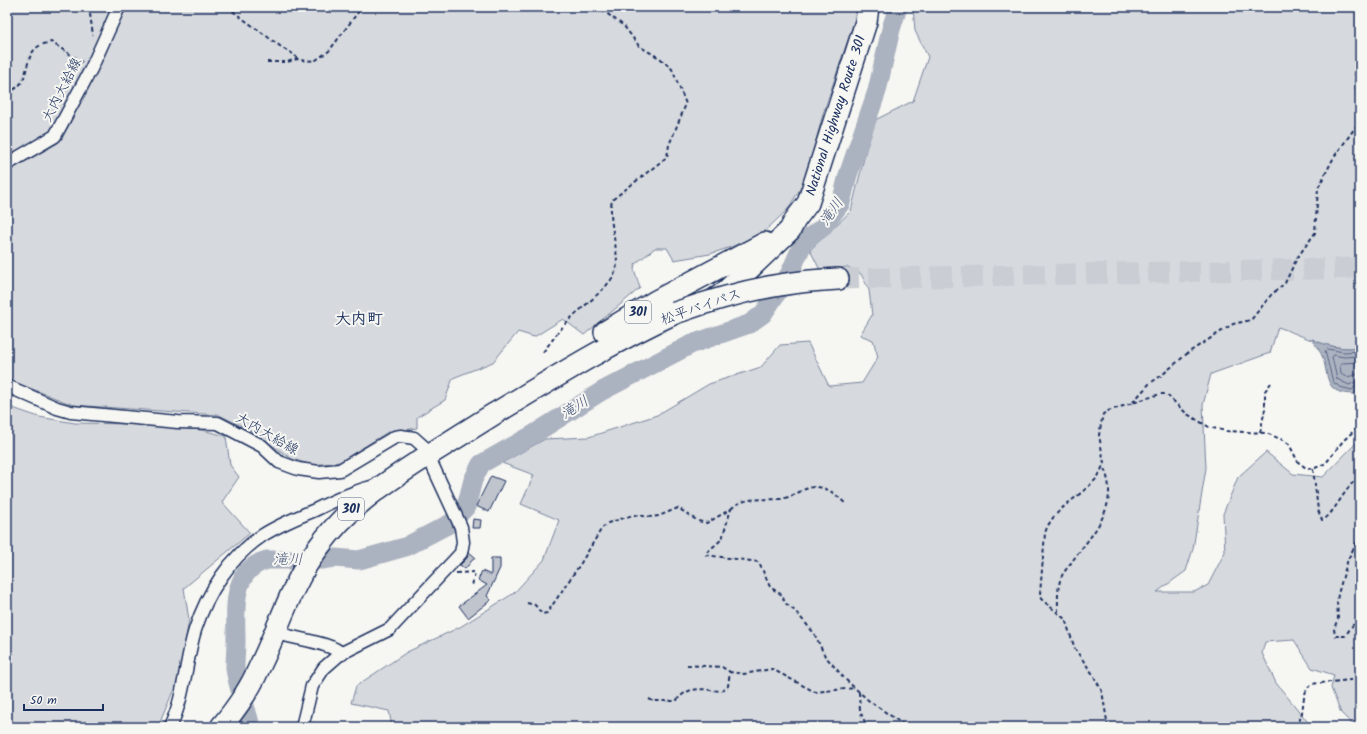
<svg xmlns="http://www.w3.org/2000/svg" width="1367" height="734" font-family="Kalam,'Klee One',sans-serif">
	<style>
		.green { fill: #d6d9dd; stroke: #78849e }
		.water { fill: #abb2c0; stroke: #717e99 }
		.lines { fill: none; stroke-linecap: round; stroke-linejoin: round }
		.shore { stroke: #556385; stroke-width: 1 }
		.river { stroke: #abb2c0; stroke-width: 19 }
		.building { fill: #c0c4cd; stroke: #1b2f5e }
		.trunk-tunnel { stroke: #caced4; stroke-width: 21; stroke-dasharray: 21 10; stroke-linecap: butt }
		.minor-casing { stroke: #1b2f5e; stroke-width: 15 }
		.trunk-casing { stroke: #1b2f5e; stroke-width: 24 }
		.path { stroke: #1b2f5e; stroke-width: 2; stroke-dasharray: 4 3; stroke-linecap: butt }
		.minor { stroke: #f6f6f2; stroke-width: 12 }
		.trunk { stroke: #f6f6f2; stroke-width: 21 }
		.trunk-bridge-casing { stroke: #1b2f5e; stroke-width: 24; stroke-linecap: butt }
		.trunk-bridge { stroke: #f6f6f2; stroke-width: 21 }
		.labels { text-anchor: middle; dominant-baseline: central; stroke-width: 4; stroke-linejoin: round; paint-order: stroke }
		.shield { fill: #f6f6f2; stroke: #5d6b8a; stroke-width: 1 }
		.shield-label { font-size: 13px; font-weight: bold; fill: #1b2f5e }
		.street-label { font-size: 14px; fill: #1b2f5e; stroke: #f6f6f2 }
		.water-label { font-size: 15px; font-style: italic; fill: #46567b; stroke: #f6f6f2 }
		.quarter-label { font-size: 16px; font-weight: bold; fill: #1b2f5e; stroke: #f6f6f2 }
	</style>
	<rect width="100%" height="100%" fill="#f6f6f2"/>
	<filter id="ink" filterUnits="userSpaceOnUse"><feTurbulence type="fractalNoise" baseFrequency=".025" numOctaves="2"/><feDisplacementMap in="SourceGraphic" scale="8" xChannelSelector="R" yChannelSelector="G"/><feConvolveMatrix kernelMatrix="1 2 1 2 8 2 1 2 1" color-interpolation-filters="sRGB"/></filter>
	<g filter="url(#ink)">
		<g class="green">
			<path d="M7 7H113L59 121 50 131 7 157Z"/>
			<path d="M125 7H859L823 114 806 179 788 209 763 233 731 247 710 254 674 260 667 248H655L635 264 634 269 640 288 584 335 563 319 534 337 518 332 493 362 453 378 445 400 417 417V428L386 433 340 462 312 465 292 459 248 429 219 415 73 405 12 381 7 377V172L58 143 68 127Z"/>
			<path d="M913 7H1360V347C1332 352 1304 336 1278 327L1270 353 1211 374 1203 405 1206 468 1193 549 1186 571 1157 592H1194L1208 585 1225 552 1223 514 1238 477 1266 452 1293 474 1323 477 1360 439V727H1355L1341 713 1331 688 1334 675 1312 668 1294 640 1265 642 1262 653 1276 683 1312 727H392L389 711 351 703 356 686 407 652 460 627 514 593 544 560 559 520 521 504 534 475 502 463 545 439 589 437 657 415 709 384 761 367 780 345 808 343 829 386 862 383 878 357 873 340 860 335 872 315 869 290 861 274 848 267 820 270 810 250 851 211 873 121 913 101 928 57 915 31Z"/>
			<path d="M7 406 39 417 75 423 131 424 202 430 226 436 230 465 239 477 222 502 250 533 184 588 189 620 179 677 158 727H29L7 721Z"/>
		</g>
		<path class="water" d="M1312 339C1326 346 1344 350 1360 347V387L1355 394C1325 394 1329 379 1323 358 1321 352 1315 345 1312 339Z"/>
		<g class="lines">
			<g class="shore">
				<path d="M1360 351 1344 352 1327 349 1325 351 1333 382 1340 387 1352 390 1356 386 1360 385"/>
				<path d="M1360 356 1344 357 1334 355 1332 357 1337 379 1349 385 1360 380"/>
				<path d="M1360 362 1342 363 1340 365 1341 374C1348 380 1352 374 1360 374"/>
			</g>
			<path class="river" d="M251 727C247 709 237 686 235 668 235 659 236 650 236 640 236 611 230 570 267 560H323L335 558 359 560 405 547 451 523 466 507 473 480 481 464 534 434 602 391 692 344 749 324 763 314 790 273 804 241 822 228 841 203 848 175 877 91 891 29 898 7"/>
		</g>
		<g class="building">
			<path d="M491 476 504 481 489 512 476 506Z"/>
			<path d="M473 519 481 520 480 528H472Z"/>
			<path d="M469 552 475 557 465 569 460 565 467 558Z"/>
			<path d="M491 558H500V568L487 596 491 600 468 618 459 606 487 585 478 580 482 571 491 575Z"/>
		</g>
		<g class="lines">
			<path class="trunk-tunnel" d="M838 279 1360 268"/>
			<g class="minor-casing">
				<g id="minor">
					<path d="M7 164 55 136 91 69 119 7"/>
					<path d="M7 386 57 408 71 412 178 422 218 423 262 446 279 462 298 469 319 472 340 470 395 437 401 436 414 438 424 447 461 527 463 542 461 553 390 629 340 654 324 668 312 686 302 727"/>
					<path d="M275 632C292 639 331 642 342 654"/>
					<path d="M170 727C185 696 185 663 195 630 207 593 230 557 263 535 279 525 298 517 315 510 333 501 352 492 371 487"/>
				</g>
			</g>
			<g class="trunk-casing">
				<g id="trunk">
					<path d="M823 280 838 279"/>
					<path id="s1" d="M712 301 724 293 790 230 795 220 808 203 866 22 868 7"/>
					<path d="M605 332 656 301 765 243"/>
					<path d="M221 727C236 709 250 689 259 668 279 628 291 584 318 548 347 507 385 483 427 456 449 442 472 428 494 414 554 378 612 342 675 313"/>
				</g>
			</g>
			<g class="path">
				<path d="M89 7 93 35"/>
				<path d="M227 7 284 49 295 55 297 59"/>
				<path d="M1360 52C1350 66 1358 101 1360 117"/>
				<path d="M267 62H287L297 59 307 61 316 60 329 51 362 7"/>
				<path d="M7 92C33 86 21 57 39 46 43 44 47 43 51 42L82 62"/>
				<path d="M543 352C551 342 558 332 566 323 578 310 609 288 615 273 622 256 607 224 612 200L667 157 669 145 686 104 672 69 661 59 639 46 624 26 598 7"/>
				<path d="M1133 402 1149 384 1162 375 1189 352 1233 324 1251 320 1271 295 1285 283 1297 258 1315 233 1318 188 1334 157 1360 121"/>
				<path d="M1260 433 1265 409V391L1271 383"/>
				<path d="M1313 469 1318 510 1322 520C1332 518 1346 485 1360 476"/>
				<path d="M731 509C746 494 768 502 785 498 797 495 805 486 817 487 830 488 837 496 846 504"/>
				<path d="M1360 536 1348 559 1338 594 1337 602 1338 618 1334 629 1335 636H1345L1360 615"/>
				<path d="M456 573 475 572 472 586"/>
				<path d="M527 603 535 605 542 614 547 613 581 563 602 528 608 523 633 515 652 517 659 516 678 508 698 521 707 523 731 509 722 539 706 553V555L759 562 770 587 782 595 785 603 795 611 814 633 825 656 845 679 868 700 907 727"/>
				<path d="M1058 612C1058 602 1057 587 1061 578 1063 572 1070 565 1073 560 1095 531 1121 504 1103 466"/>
				<path d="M687 665 722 667 730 672"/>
				<path d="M859 692 860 711 867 727"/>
				<path d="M649 699 653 701H676C690 684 703 690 722 691L728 686 730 672 744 674 772 669 815 692 855 688"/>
				<path d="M1108 727 1102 691 1092 673 1075 649 1065 619 1041 599 1040 594 1045 533C1052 510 1077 499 1093 482 1099 477 1101 470 1104 463L1099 435 1103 414 1108 411 1160 394H1166L1187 414 1209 427 1226 431 1266 433 1283 440 1289 444 1298 462 1306 468 1313 469 1326 463 1343 441 1360 425"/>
				<path d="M1295 727C1308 712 1298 698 1311 684L1360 679"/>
			</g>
			<use href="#minor" class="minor"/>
			<use href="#trunk" class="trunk"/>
			<g class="trunk-bridge-casing">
				<path id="trunk-bridge" d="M675 313C723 296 771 283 823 280"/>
			</g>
			<use href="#trunk-bridge" class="trunk-bridge"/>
		</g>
	</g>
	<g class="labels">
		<g class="shield">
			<rect x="625" y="301" width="26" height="22" rx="3"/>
			<rect x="338" y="498" width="26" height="22" rx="3"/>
		</g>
		<g class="shield-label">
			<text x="638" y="312">301</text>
			<text x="351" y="509">301</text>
		</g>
		<g class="street-label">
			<text transform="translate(62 90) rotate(-63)">大内大給線</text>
			<text stroke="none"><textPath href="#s1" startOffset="230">National Highway Route 301</textPath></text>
			<text transform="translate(701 307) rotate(-19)">松平バイパス</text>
			<text transform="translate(267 434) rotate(30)">大内大給線</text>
		</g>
		<g class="water-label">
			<text transform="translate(832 212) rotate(-55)">滝川</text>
			<text transform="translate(575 408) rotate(-32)">滝川</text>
			<text x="288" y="560">滝川</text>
		</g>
		<g class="quarter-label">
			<text x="359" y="319">大内町</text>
		</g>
	</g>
	<rect width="1367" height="734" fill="none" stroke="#f6f6f2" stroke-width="24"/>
	<rect x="12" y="12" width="1343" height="710" fill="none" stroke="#1b2f5e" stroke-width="1.5" filter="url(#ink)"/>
	<path d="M24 704v6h79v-6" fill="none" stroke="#1b2f5e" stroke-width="2"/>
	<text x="30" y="704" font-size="12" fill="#1b2f5e" stroke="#f6f6f2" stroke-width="3" paint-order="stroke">50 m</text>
</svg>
